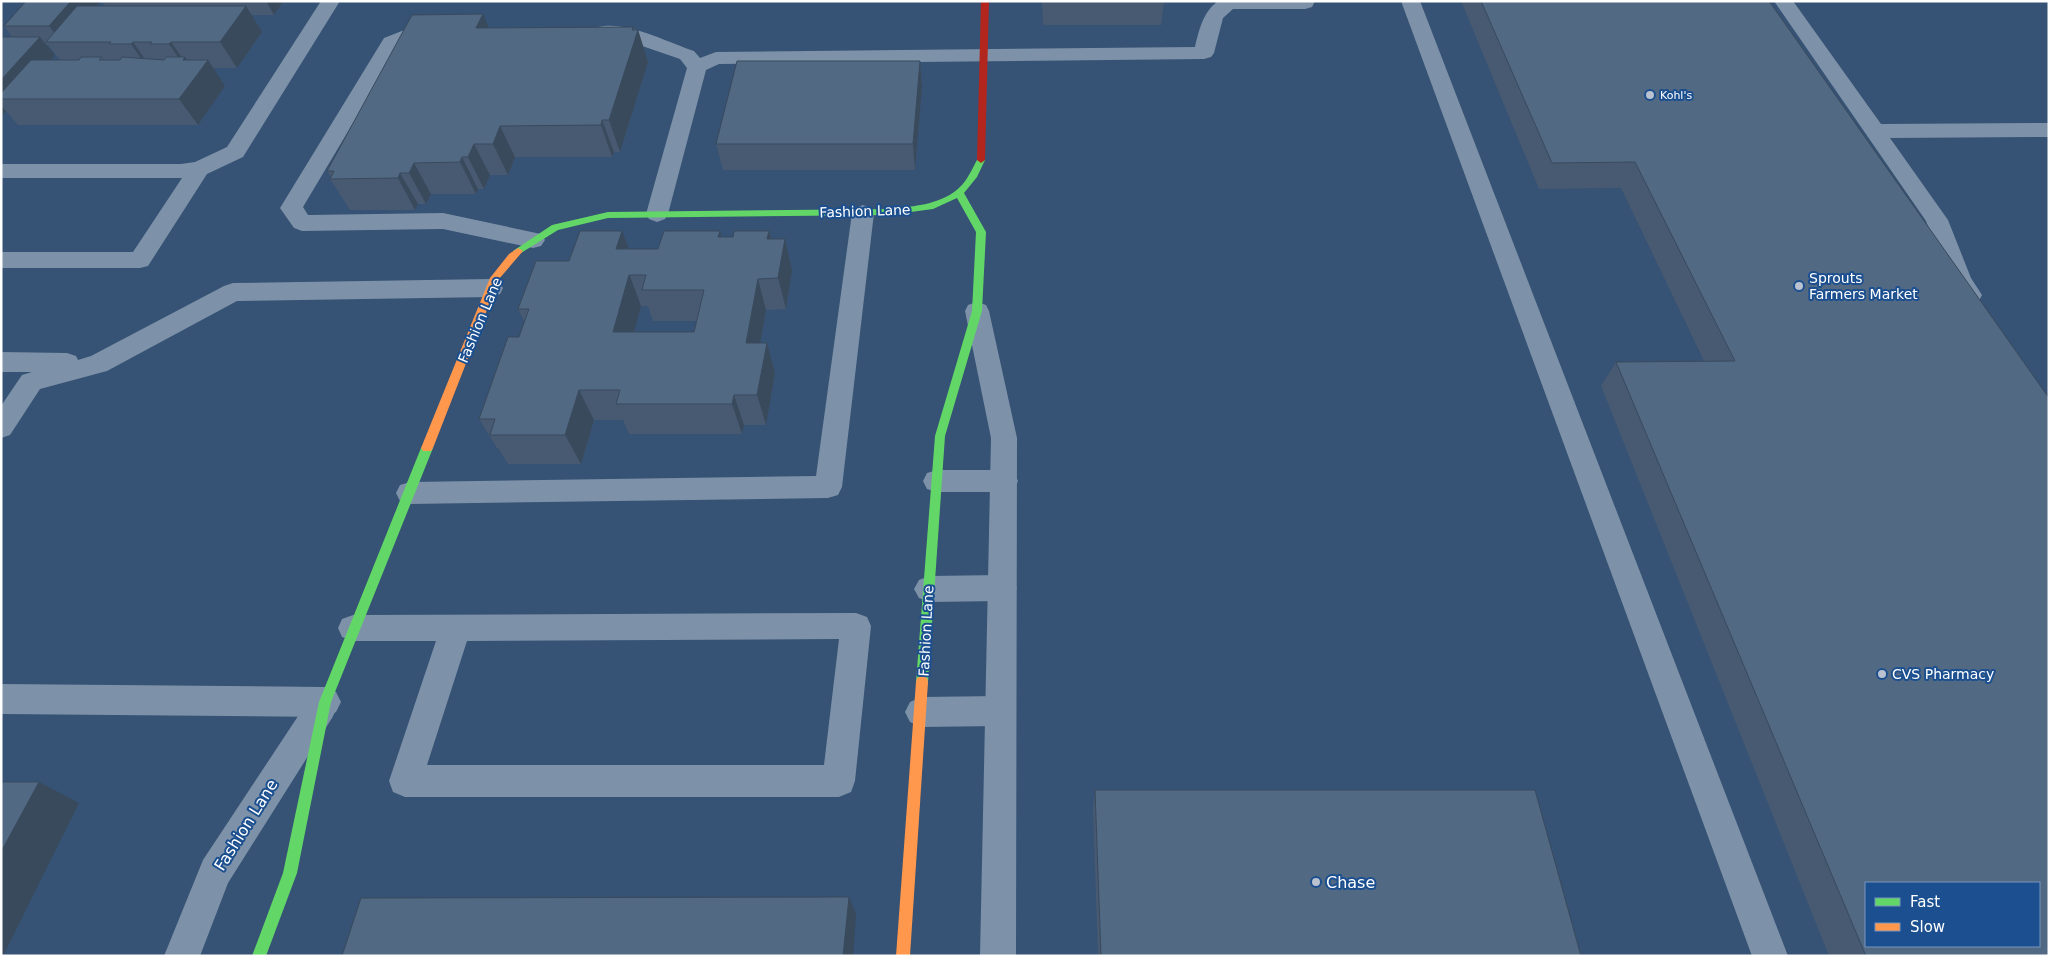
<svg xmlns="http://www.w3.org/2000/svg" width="2050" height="957" font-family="'DejaVu Sans',sans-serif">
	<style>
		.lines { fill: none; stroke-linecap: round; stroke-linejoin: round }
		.lane { fill: #7d92a8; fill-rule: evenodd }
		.street { fill: #7d92a8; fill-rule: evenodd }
		.fast { fill: #63d668; fill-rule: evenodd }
		.slow { fill: #ff974d; fill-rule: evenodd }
		.jam { fill: #b3261e; fill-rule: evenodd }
		.wall { fill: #475a72; fill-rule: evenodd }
		.shaded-wall { fill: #394a5c }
		.building { fill: #526984; stroke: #394a5c; fill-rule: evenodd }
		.poi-dot { fill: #b9c2ce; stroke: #1b4f8f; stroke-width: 2 }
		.labels { text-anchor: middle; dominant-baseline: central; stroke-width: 4; stroke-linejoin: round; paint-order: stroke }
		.far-poi-label { font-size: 11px; fill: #fff; stroke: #1b4f8f; text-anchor: start }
		.street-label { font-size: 14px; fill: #fff; stroke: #1b4f8f }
		.poi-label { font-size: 14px; fill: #fff; stroke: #1b4f8f; text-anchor: start }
		.near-street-label { font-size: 16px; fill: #fff; stroke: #1b4f8f }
		.near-poi-label { font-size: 16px; fill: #fff; stroke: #1b4f8f; text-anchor: start }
	</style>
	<rect width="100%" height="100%" fill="#365274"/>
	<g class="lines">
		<g class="lane">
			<path d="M321 1H340L243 157 207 174 148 266 140 268H1V252H133L182 178H1V164H181L195 162 227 147Z"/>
			<path d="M1218 1H1315L1312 7 1305 9H1233L1223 18 1214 53 1211 57 1204 59 719 64 706 70 668 214 665 219 657 222 649 219 646 214 687 68 680 59 616 37 598 35 595 31 598 27C626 20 667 42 694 51L700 58 716 52 1195 47C1199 30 1203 12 1218 1Z"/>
			<path d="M1401 1H1420L1788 956H1752Z"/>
			<path d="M1774 1H1793L1881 124 2049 123V137L1890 138 1948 220 1971 278 1982 295 1979 301 1970 304 1961 301 1948 280 1926 221Z"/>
			<path d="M412 27 441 29 444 33 441 37 415 39 399 46 303 207 308 215 443 213 541 234 545 240 541 246 533 248 443 229 302 231 294 228 280 208 384 38Z"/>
			<path d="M863 205 871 208 874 213 842 487 838 495 828 498 410 504 400 501 396 493 400 485 410 482 816 476 852 213 855 208Z"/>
			<path d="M491 279 500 282 503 288 500 294 491 297 237 301 107 371 40 389 10 435 1 438V406L22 375 32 372H1V352L67 353 76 356 78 360 91 356 224 286 233 283Z"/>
			<path d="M937 470H1004L1014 473 1018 481 1014 489 1004 492H937L927 489 923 481 927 473Z"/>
			<path d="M1002 575 1012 579 1017 588 1012 597 1002 601 929 602 919 598 914 589 919 580 929 576Z"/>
			<path d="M856 613 867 617 871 626 855 781 851 792 839 797H405L393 792 389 781 436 641H353L342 637 338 628 342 619 353 615ZM839 639 824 765H427L467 641Z"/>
			<path d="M1 684 325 687 336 692 341 702 336 712 325 717 1 714Z"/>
			<path d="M1000 696 1011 701 1016 711 1011 721 1000 726 921 727 910 722 905 712 910 702 921 697Z"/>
		</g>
		<g class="street">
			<path d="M977 302 986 305 989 311 1017 438 1016 956H980L991 438 965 311 968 305Z"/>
			<path d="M321 693 332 698 337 708 332 718 228 883 200 956H164L203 860 310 698Z"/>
		</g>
		<g class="fast">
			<path d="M981 157 985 160 977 177 964 193 986 232 982 311 945 436 928 682 927 686 922 688 917 686 916 682 935 436 972 311 976 232 957 198 933 209 889 215 608 218 558 230 521 253H515L513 251 552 225 608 212 889 209C915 206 943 205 962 185 969 177 973 167 978 158Z"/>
			<path d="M427 444 431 445 433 448 331 702 297 873 266 956H252L283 873 319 702 421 448 423 445Z"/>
		</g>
		<g class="slow">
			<path d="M518 248 523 251 499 279 433 448 431 451H423L421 448 490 278 509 254Z"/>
			<path d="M922 676 927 678 928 682 910 956H896L916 682 917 678Z"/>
		</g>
		<path class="jam" d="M981 1H989L985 160 981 163 977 160Z"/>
	</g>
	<g class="wall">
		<path d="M101 1H283L274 15H251L262 32 237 68H213L225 86 198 125H18L6 111 1 117V37H12L4 26 96 6H105ZM46 45H48L60 60H51L55 55Z"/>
		<path d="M1042 1H1164L1161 25H1043Z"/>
		<path d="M1461 1H1769L2049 956H1829L1601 386 1616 362 1704 361 1621 188 1539 189Z"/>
		<path d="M633 27 635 30H638L648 62 620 152H614L612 157H515L508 175H490L484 189H478L476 194H431L426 204H418L415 210H350L330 179 331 177 327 171 489 28Z"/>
		<path d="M920 61 922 87 915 170H723L716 144Z"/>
		<path d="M720 231 722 237H733L769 231 771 239H785L792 270 786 309 766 310 760 343H767L775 373 766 425H744L742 434H629L623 420H594L581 464H508L498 448H497L479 419 519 337 524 321 518 309 569 261 629 249H658ZM641 306H648L653 321H697L694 332H634Z"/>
		<path d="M1095 790 1581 956H1098L1093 808Z"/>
	</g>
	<g class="shaded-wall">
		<path d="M71 1H101L66 42H62L49 26Z"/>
		<path d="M266 1H283L274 15Z"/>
		<path d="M246 6 262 32 237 68 220 42Z"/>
		<path d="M483 14 496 46 476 28Z"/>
		<path d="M633 27 636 36 638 30 648 62 620 152 609 120Z"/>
		<path d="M40 37 55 55 17 99H1V80Z"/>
		<path d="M133 42 151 68 149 70 131 44Z"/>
		<path d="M171 42 183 59 185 57 197 75 208 60 225 86 198 125 179 99 187 70 169 44Z"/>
		<path d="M920 61 922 87 915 170 913 144Z"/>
		<path d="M1 106 6 111 1 117Z"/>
		<path d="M602 120 614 152 612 157 601 125Z"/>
		<path d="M500 126 515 157 508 175 493 144Z"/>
		<path d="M474 144 490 175 484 189 468 157Z"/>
		<path d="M462 157 478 189 476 194 460 162Z"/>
		<path d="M414 163 431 194 426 204 409 173Z"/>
		<path d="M400 173 418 204 415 210 398 178Z"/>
		<path d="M622 231 634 262 630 276 641 306 626 363 613 332 616 249Z"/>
		<path d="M720 231 729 262 718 237Z"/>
		<path d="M769 231 776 262 767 239Z"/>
		<path d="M785 239 792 270 786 309 778 278Z"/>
		<path d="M758 279 766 310 755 373 746 343Z"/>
		<path d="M767 343 775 373 766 425 757 395Z"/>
		<path d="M579 390 594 420 581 464 565 435Z"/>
		<path d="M734 395 744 425 742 434 732 404Z"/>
		<path d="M39 782 79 803 3 956H1V852Z"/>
		<path d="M849 897 856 914 853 956H843Z"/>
	</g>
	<g class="building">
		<path d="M26 1H71L49 26H4Z"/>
		<path d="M1481 1H1769L2049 398V956H1866L1616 362 1735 361 1635 162 1552 163ZM1866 883H2039V946H1866Z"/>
		<path d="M77 6H246L220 42H171L169 44H150L152 42H133L131 44H109L111 42H46Z"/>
		<path d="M483 14 476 28 633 27 632 30H638L609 120H602L601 125 500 126 493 144H474L468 157H462L460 162 414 163 409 173H400L398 178 330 179 334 171H327L412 15Z"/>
		<path d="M1 37H40L1 80Z"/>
		<path d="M81 57H102L99 60H120L122 57 164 60 166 57H185L183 60H208L179 99H1V93L31 60H79Z"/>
		<path d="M737 61H920L913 144H716Z"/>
		<path d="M580 231H622L616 249H658L664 231H720L718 237H733L734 231H769L767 239H785L778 278 758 279 746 343H767L757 395H734L732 404H616L620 390H579L565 435H490L495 419H479L508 337H519L529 309H518L536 261H569ZM629 275H646L642 290H704L694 332H613Z"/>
		<path d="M1 782H39L1 852Z"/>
		<path d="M1095 790H1535L1581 956H1101Z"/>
		<path d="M849 897 843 956H342L361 898Z"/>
	</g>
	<g class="poi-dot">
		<circle cx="1650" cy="95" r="5"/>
		<circle cx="1799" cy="286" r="5"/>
		<circle cx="1882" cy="674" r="5"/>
		<circle cx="1316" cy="882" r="5"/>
	</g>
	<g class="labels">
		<g class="far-poi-label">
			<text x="1660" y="95">Kohl's</text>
		</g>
		<g class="street-label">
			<text transform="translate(865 211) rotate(-2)">Fashion Lane</text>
			<text transform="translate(480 320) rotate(-67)">Fashion Lane</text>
			<text transform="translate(926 631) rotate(-87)">Fashion Lane</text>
		</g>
		<g class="poi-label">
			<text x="1809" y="278">Sprouts<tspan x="1809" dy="16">Farmers Market</tspan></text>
			<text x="1892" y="674">CVS Pharmacy</text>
		</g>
		<g class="near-street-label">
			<text transform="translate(246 825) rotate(-58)">Fashion Lane</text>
		</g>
		<g class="near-poi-label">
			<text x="1326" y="882">Chase</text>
		</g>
	</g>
	<rect width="2050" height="957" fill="none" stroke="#ffffff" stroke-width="5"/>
	<rect x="1865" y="882" width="175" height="65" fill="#1b4f8f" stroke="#7695bc"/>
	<rect x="1875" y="898" width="25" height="8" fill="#63d668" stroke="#7695bc"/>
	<text x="1910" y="907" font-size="15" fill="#ffffff">Fast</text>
	<rect x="1875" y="923" width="25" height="8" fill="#ff974d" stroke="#7695bc"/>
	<text x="1910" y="932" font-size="15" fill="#ffffff">Slow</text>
</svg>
